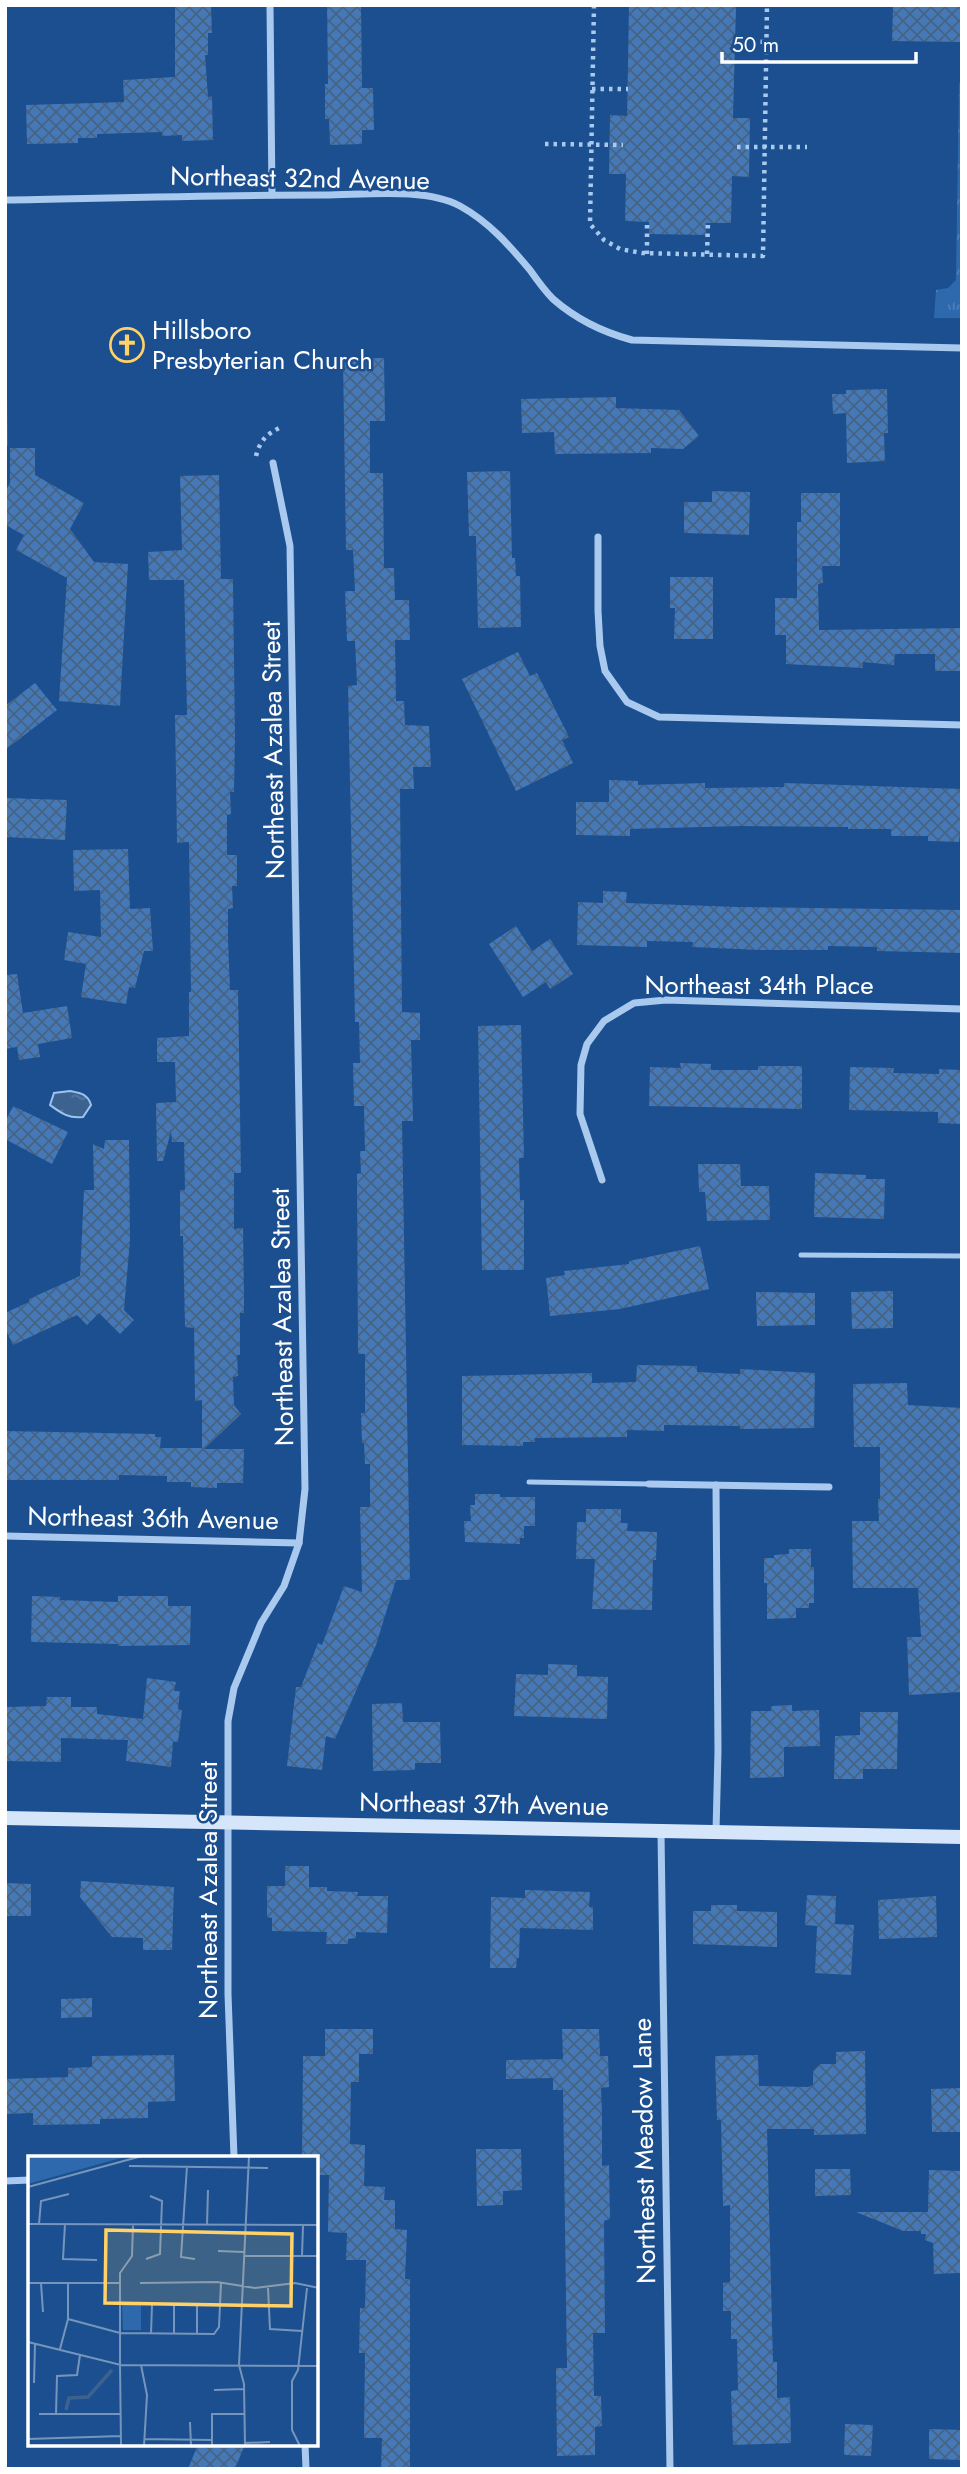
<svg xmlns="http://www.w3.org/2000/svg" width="967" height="2474" font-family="Jost,sans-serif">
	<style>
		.grass { fill: url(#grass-tufts) }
		.water { fill: url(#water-ripples); stroke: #9cc4f0; stroke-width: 2 }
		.building { fill: url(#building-cross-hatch) }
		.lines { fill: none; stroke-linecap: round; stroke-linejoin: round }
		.path { stroke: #a9c9ee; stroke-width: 4.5; stroke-dasharray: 3.5 5; stroke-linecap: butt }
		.lane { stroke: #a9c9ee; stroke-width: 5 }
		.street { stroke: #a9c9ee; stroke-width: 7 }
		.secondary { stroke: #d6e6fa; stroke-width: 14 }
		.labels { text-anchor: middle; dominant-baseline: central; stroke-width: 5; stroke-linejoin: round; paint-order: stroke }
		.street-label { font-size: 26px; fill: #fff; stroke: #1b4f8f }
		.poi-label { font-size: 26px; fill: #fff; stroke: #1b4f8f; text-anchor: start }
		.inset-river { fill: none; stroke: #3c6290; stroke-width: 3.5 }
		.inset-road { fill: none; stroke: #7695bc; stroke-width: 2 }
		.view { fill: #ffd166; fill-opacity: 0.15; stroke: #ffd166; stroke-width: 3.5 }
		.inset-edge { fill: none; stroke: #fff; stroke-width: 3.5 }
	</style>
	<defs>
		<pattern id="grass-tufts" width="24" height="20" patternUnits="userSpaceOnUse" patternTransform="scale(1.75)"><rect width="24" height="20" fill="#2e69ad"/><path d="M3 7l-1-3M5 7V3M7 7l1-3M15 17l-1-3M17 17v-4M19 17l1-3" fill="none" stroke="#4d80b9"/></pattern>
		<pattern id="water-ripples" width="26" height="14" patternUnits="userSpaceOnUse" patternTransform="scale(1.75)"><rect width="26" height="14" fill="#3c6290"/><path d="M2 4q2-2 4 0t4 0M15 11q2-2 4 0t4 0" fill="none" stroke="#597aa1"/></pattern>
		<pattern id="building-cross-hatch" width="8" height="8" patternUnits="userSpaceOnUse" patternTransform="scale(1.75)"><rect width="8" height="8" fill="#4478b7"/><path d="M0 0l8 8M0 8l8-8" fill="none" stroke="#486282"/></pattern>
	</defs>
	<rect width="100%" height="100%" fill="#1b4f8f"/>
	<g class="grass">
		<path d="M962 79V318H934L936 290 948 288 956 280 959 84Z"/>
		<path d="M5 306 8 445 5 446Z"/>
	</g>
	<path class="water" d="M70 1091C80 1093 88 1094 91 1105L83 1117C69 1119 61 1113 50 1105L54 1093Z"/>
	<g class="building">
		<path d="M175 5H211L212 33H208V55H205L208 97 212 96 213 140 182 141V135L162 136V132L97 134V138H78V143L27 144 26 105 124 102 123 80 175 77Z"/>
		<path d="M327 5H361L362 88H373L374 130H362V144L330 145 329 119H325V84H328Z"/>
		<path d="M629 5 736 7 733 118H750L749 177 732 176 731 223H706V235L649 234V222L625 221 626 174H609L610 115 627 116Z"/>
		<path d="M893 5H962V42L892 41Z"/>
		<path d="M384 358 385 421H370V473H383L384 568H394L395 600H409L410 640H395L396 701H404L405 725 429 726 431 767H413L414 789H400L402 1012 420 1013V1040H411L413 1121H402L410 1580H396L376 1645 335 1739 326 1736 322 1770 287 1766 296 1687H301L318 1643 322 1645 344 1586 362 1592 360 1507H370V1464H365L364 1443H362L361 1413H365V1354H358L357 1174 361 1173 360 1151H365L364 1106H354L353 1063H360L359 1022H355L348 686 357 685 355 641H347L345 591H355L353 550H346L343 359Z"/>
		<path d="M887 389 888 433H884L885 461 847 463 846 413 833 414 832 394H846V390Z"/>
		<path d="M616 397V408L679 410 699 436 683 449 651 448V453L555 454 554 432 522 433 521 399Z"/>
		<path d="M10 448H35V475L84 503 70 529 94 562 128 564 120 706 59 701 67 578 16 550 24 535 5 525V492L10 483Z"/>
		<path d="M510 471 512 558H515L516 576H520L521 627 478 628 476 536H469L467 472Z"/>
		<path d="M219 475 221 579H233L235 737 234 792H230L231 814 227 815V855H237V886H232L233 908 228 909V939L230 990H238L241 1173H234V1229L243 1228 244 1297V1313H240V1355H237L238 1376 233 1377 234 1405 241 1414 204 1449H244L243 1483H217V1488L191 1487V1482H167V1476L119 1475V1480H5V1431L155 1434V1437H161L160 1448H202V1400L195 1401 194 1328 185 1327 183 1236H180V1190H185L184 1142H172L171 1131 163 1161H157L156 1103 176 1102 175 1062H157V1038L189 1036V992H191L189 842 177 843 176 775 175 715H187L184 580H149L148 552 182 550 180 476Z"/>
		<path d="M712 491 750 492 749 535 684 533V502H712Z"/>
		<path d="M801 493H840V566H822L823 583 818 584 819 630 962 628V671H935V654H895L894 665 863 662V668L786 664V635H775V598H797V522H801Z"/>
		<path d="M670 577H713V639H674L675 608H670Z"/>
		<path d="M518 652 530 676 537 673 569 737 562 740 573 763 516 791 462 679Z"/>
		<path d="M35 683 57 710 5 750V706Z"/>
		<path d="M609 780 638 781V785L705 783V788L784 787V783L962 789V832H960L959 842 928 841V836H891V829H848V827L741 826 630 829V836L576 835V802H609Z"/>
		<path d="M5 798 67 800 65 840 5 837Z"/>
		<path d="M128 849 130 909 150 908 153 951H144L135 988 129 987 126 1004 81 997 86 964 64 960 68 932 101 937 100 890 74 891 73 850Z"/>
		<path d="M603 891 627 892 626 903 738 907 962 910V953L877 951V947L828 946V950H759L692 947 693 942 647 941V947L577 945 578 902 603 903Z"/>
		<path d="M516 926 532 951 550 939 573 974 550 989 546 982 523 997 489 944Z"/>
		<path d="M17 974 23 1013 67 1006 72 1038 38 1044 40 1057 19 1060 17 1047 5 1049V975Z"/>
		<path d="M521 1025 524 1158H519L520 1200H524V1270H482L478 1026Z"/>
		<path d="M680 1063 711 1064V1070H758V1066H802V1109L649 1106 650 1067 681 1068Z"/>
		<path d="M850 1067 894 1068 893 1073 939 1074V1069L962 1070V1124L938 1123V1112L849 1110Z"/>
		<path d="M13 1106 68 1132 52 1164 5 1139V1122Z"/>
		<path d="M105 1140H129L130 1240 124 1310 134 1320 120 1334 99 1313 87 1325 77 1315 13 1345 5 1328V1313L29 1302V1299L80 1276 84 1190H94L93 1144 104 1149Z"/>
		<path d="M698 1164H740L741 1186H769L770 1220 707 1221 705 1192H699Z"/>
		<path d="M815 1173 866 1175V1179H885L884 1219 814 1217Z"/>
		<path d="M700 1246 709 1289 620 1309 550 1316 546 1278 565 1275 564 1271 629 1264V1261Z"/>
		<path d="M893 1291V1328L852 1329 851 1292Z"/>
		<path d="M756 1292 815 1293V1325L757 1326Z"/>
		<path d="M637 1365 697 1366V1372L740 1374V1369L815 1373 814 1428 740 1429V1426L664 1425V1431L627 1430V1437L535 1438V1442H523V1446L462 1445V1376L592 1373V1383L636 1382Z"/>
		<path d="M907 1383 908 1405 962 1408V1692L909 1695 907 1637H921L918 1588H853L852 1521H879L878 1499H880V1447H854L853 1384Z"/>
		<path d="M475 1494H500V1497H535V1526H524V1538H520V1544L465 1542 464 1521H471L470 1505H475Z"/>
		<path d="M586 1509H621V1523H628L627 1531 657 1532 656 1560H653L652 1610 592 1609 595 1559H576L577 1522H586Z"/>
		<path d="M789 1549H811V1567H814V1603H809V1608H796V1618L767 1619V1583H764V1558H774V1555L789 1554Z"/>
		<path d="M32 1596 60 1597V1600L118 1602V1596H168V1606H191L190 1645 118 1646V1644L31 1642Z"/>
		<path d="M548 1664 577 1665V1676L608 1677 607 1719 514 1716 516 1674 548 1675Z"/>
		<path d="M147 1678 176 1682 174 1691H180L178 1709 182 1710 178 1742H173L171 1767 126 1761 128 1740 91 1739 61 1738V1762L5 1761V1707L46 1706 47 1697H71V1707H97V1714L143 1719Z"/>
		<path d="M402 1703 403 1722H440L441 1763H415V1770L373 1771 372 1704Z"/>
		<path d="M792 1705V1711L819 1710 820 1746 784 1747V1777L750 1778 751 1711H771V1706Z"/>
		<path d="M860 1712H898L897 1769H863V1779H834L835 1736 860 1735Z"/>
		<path d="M285 1866H309V1887H327V1891L358 1892 357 1896H388L387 1933 356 1932V1938L348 1939V1944H326L327 1932 272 1931V1918L267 1917V1886H285Z"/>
		<path d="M81 1881 174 1887 172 1950H143V1938L112 1937 80 1897Z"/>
		<path d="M5 1883 31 1884V1916H5Z"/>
		<path d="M525 1890 590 1892 589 1907H593V1930L520 1928 519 1958H517L516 1968H490L491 1897 525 1898Z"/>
		<path d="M807 1895 836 1896 835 1924 854 1925 851 1975 815 1973 817 1926 805 1925Z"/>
		<path d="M936 1896 937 1937 879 1939 878 1900Z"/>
		<path d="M711 1905H737V1911L777 1912V1947L693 1944V1911H711Z"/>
		<path d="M92 1998V2017L61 2018V1999Z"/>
		<path d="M325 2029H373V2054H359V2082H351L350 2144 365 2145 364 2186 385 2187 384 2200H395V2229L407 2230 405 2279H410V2469H381L382 2438H364L365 2353H359L360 2308H365L366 2260H346L347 2233 328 2232 329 2175H317V2157H302L303 2056H325Z"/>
		<path d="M562 2029H599L600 2056H608L609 2087 601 2088 602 2116V2166L609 2165 610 2219 604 2221 605 2333H593L594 2396H601L602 2426 595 2427V2455L557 2456 556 2368H567L563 2090H553V2078L506 2079V2060L563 2059Z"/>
		<path d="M865 2051 866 2134 814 2135V2129H767L773 2362H777V2398L790 2397 791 2443 733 2445 731 2391 738 2390 737 2339H731V2311H723V2283L730 2282V2205L723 2206 721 2120H717L715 2056 758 2055 759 2086 808 2087 813 2085V2071L820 2064H836V2052Z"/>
		<path d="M174 2055 175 2101 148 2102V2118L100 2119V2124L33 2125V2113L5 2114V2079L68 2077V2068L92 2067V2056Z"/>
		<path d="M962 2088V2132H932L931 2089Z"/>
		<path d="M476 2149H521L522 2190 503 2191V2205L477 2206Z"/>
		<path d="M815 2169H850L851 2195 815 2196Z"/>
		<path d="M929 2170 962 2171 960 2273 934 2274 933 2243 925 2240 926 2234H921V2231H903L856 2212H928Z"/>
		<path d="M845 2424 873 2425 871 2456 844 2455Z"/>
		<path d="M929 2429 962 2430V2460L929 2459Z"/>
		<path d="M198 2444H245L235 2469H188Z"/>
	</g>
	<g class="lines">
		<g class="path">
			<path d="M594 5 590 224 604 240 620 249 642 253 763 256 767 5"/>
			<path d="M682 6V5"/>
			<path d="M735 41 766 42"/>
			<path d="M592 89H628"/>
			<path d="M545 144 623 145"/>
			<path d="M737 147H807"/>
			<path d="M647 254V222"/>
			<path d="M707 254 708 223"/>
			<path d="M256 456C260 440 267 434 281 427"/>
		</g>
		<g class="lane">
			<path d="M801 1255 962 1256"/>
			<path d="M529 1482 649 1484"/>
		</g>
		<g class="street">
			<path d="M270 5 272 195"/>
			<path d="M5 200C111 198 217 195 324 195 363 195 425 187 460 206 489 222 509 245 530 270 537 280 545 291 553 299 577 320 602 332 632 340L962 348"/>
			<path d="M598 537V611L600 646 605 671 627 702 659 717 962 725"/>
			<path d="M602 1180 580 1114 581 1065 587 1044 604 1021 634 1003 666 1000 962 1009"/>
			<path d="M649 1484 829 1487"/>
			<path d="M716 1485 718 1751 716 1832"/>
			<path d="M5 1536 299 1543"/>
			<path d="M661 1832 670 2469"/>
			<path d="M234 2157 228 1994V1721L234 1688 261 1623 284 1586 299 1543 305 1489 290 546 273 463"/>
			<path d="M5 2181 30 2180"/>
			<path d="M305 2444 306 2469"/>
		</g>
		<path class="secondary" d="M5 1818 962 1837"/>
	</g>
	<defs>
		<g id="church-ring" transform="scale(1.75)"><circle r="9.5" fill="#1b4f8f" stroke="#ffd166" stroke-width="1.5"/><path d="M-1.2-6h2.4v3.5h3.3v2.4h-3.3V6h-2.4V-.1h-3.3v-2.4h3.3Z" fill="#ffd166"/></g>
	</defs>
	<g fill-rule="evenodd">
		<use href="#church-ring" x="127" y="345"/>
	</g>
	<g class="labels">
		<g class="street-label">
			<text transform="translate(300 178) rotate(1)">Northeast 32nd Avenue</text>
			<text transform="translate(273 750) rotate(-91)">Northeast Azalea Street</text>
			<text x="759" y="985">Northeast 34th Place</text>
			<text transform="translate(282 1317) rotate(-91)">Northeast Azalea Street</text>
			<text transform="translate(153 1518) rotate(1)">Northeast 36th Avenue</text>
			<text transform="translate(484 1804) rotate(1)">Northeast 37th Avenue</text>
			<text transform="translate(208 1890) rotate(-90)">Northeast Azalea Street</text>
			<text transform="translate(644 2151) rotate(-91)">Northeast Meadow Lane</text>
		</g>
		<g class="poi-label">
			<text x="152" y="330">Hillsboro<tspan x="152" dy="30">Presbyterian Church</tspan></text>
		</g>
	</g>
	<g transform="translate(28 2156)">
		<rect width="290" height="290" fill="#1b4f8f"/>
		<path d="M113 147V174H95L94 148Z" fill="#2e69ad"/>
		<path d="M0 0H100L0 28Z" fill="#2e69ad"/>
		<path class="inset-river" d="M38 254 41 242 60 241 84 214"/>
		<path class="inset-road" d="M101 10 240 12M159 10 153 101 167 103M0 31 114 0M0 68 291 69M11 68 13 45 41 38M37 68 35 103 69 104M179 69 180 34M190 95 216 96M216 100H291M274 100 275 69M118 103 132 98 134 45 122 40M0 127H92M13 127 15 156M112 127 189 126 227 132 267 127 291 132M240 132 242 173 274 175M146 149V178M169 149V178M40 163 92 177 186 178 191 171 193 127M123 178 124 149M0 186 93 209 291 210M32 193 40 163V127M92 208V117L104 100 105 69M92 209 93 290M113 209 119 239 116 290M6 227 7 188M186 234 216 233M11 258H92M28 258 29 220 49 219 52 199M162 266 163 290M0 283 93 280M116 283 184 284M217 287 242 286M184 290V258H216M217 290 216 228 211 209 221 0M272 290 264 274V225L270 214 279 132"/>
		<path class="view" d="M78 74 264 78 263 150 77 147Z"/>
		<rect width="290" height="290" class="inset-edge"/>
	</g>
	<rect width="967" height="2474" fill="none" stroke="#ffffff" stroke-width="14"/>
	<path d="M722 52v10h194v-10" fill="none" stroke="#ffffff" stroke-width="3.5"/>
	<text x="732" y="52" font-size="21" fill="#ffffff" stroke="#1b4f8f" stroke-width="5" paint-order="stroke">50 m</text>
</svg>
